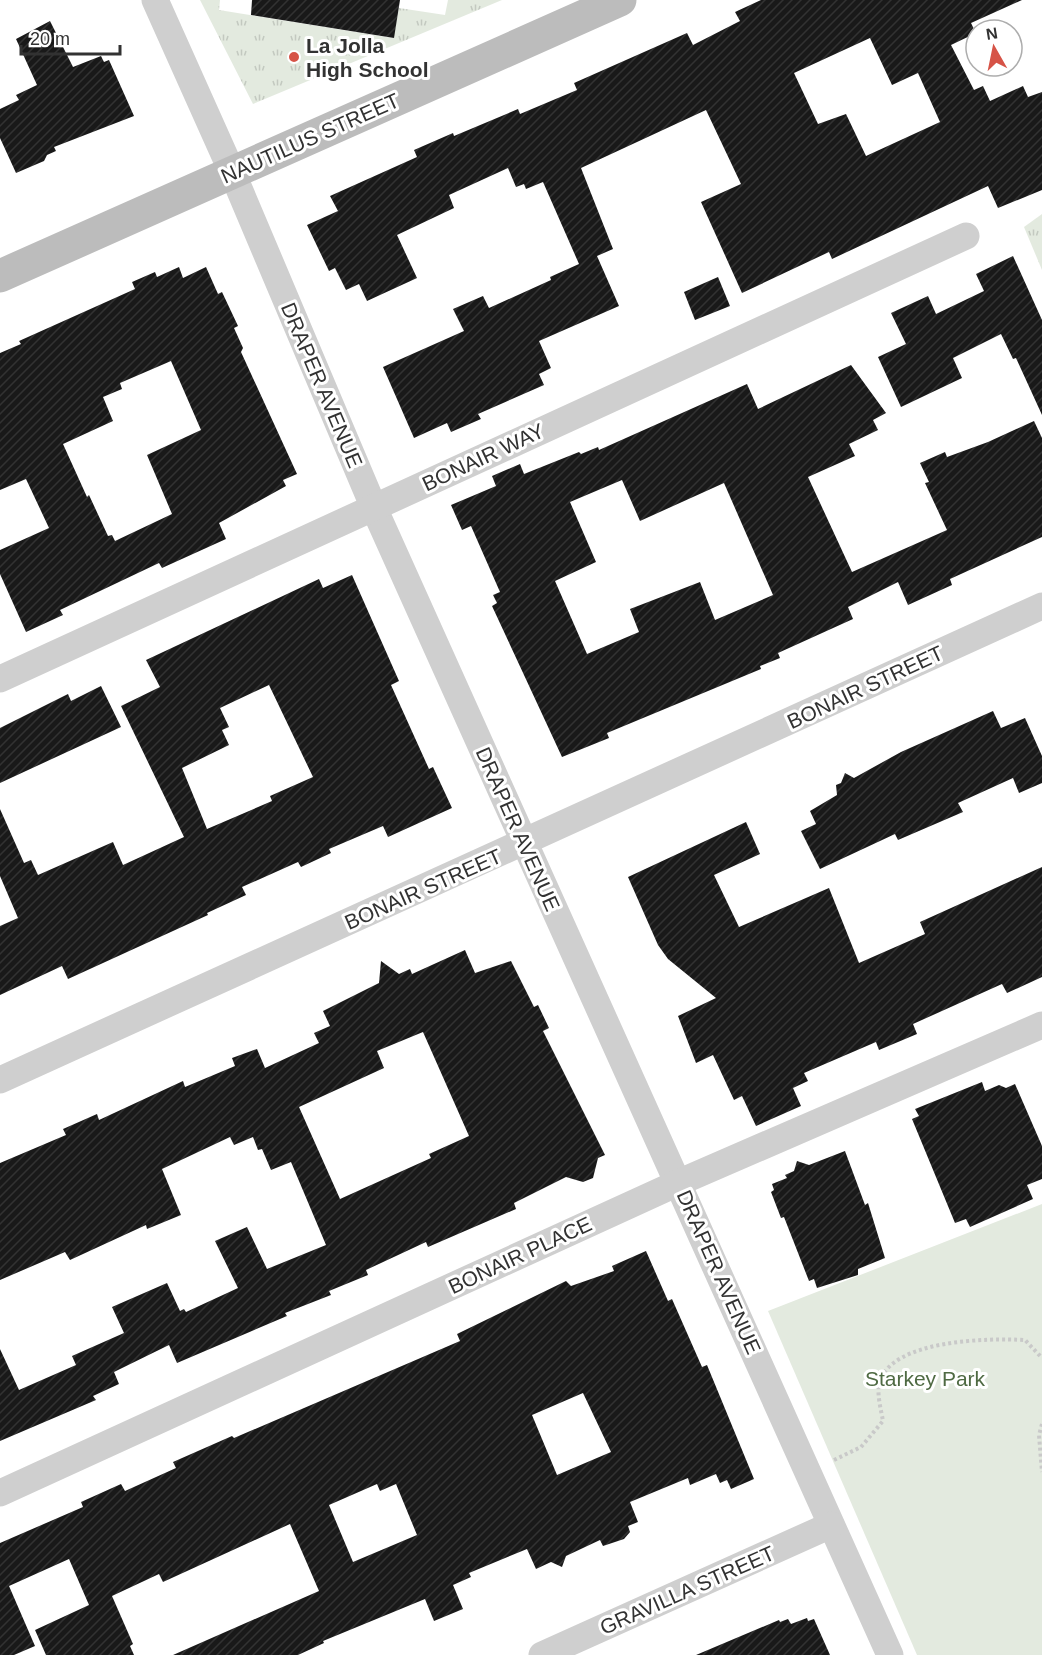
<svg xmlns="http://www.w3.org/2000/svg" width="1042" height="1655" font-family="Helvetica,sans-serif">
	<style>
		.grass { fill: url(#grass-tufts) }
		.park { fill: #e3eadf }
		.building { fill: url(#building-hatch); fill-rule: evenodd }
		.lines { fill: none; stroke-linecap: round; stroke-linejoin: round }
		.path { stroke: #c9c9c9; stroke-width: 4; stroke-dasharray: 3 3; stroke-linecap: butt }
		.minor { stroke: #cfcfcf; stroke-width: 27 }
		.secondary { stroke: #bcbcbc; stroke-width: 33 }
		.poi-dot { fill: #d65347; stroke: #fff; stroke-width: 2 }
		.labels { text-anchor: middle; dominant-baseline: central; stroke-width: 6; stroke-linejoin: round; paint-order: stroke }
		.poi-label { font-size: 21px; font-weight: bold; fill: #323232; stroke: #fff; text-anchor: start }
		.street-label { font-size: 21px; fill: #323232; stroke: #fff }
		.park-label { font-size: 21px; fill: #4f6a43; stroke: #fff }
	</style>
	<defs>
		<pattern id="grass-tufts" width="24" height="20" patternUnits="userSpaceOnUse" patternTransform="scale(1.5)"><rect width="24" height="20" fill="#e3eadf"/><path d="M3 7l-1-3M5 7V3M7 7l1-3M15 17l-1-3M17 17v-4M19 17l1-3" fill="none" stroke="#c3c9c0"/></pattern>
		<pattern id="building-hatch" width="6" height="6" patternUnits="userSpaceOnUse" patternTransform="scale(1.5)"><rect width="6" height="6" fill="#191919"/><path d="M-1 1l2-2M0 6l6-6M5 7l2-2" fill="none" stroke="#323232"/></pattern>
	</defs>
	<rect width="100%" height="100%" fill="#fff"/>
	<g class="grass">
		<path d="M200 0H220L219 10 393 38 399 8 445 15 448 0H502L253 104Z"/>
		<path d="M1042 214V270L1024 227Z"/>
	</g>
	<path class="park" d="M1042 1204V1655H917L768 1311Z"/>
	<g class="building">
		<path d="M252 0H400L394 38 251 15Z"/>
		<path d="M761 0H1022L971 23 976 33 951 45 974 90 983 86 990 101 1023 86 1028 97 1042 92V190L998 208 988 186 832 259 829 252 742 293 701 202 741 184 706 110 581 168 613 249 597 256 619 306 539 341 551 368 539 374 544 385 478 414 481 419 451 432 447 423 414 438 383 367 464 331 453 309 483 296 489 308 551 280 550 277 579 264 543 182 526 189 524 184 516 187 508 168 449 195 454 208 397 235 417 278 367 301 359 284 346 290 335 268 329 271 307 225 338 211 330 196 417 157 414 150 453 133 454 136 518 109 520 114 577 90 574 83 687 33 693 45 740 21 735 12ZM870 38 892 85 918 73 940 122 866 156 846 114 818 124 794 73Z"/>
		<path d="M50 21 73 67 101 56 104 62 109 60 134 116 54 147 56 151 47 155 44 161 16 173 0 138V109L19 100 16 95 37 85 16 39Z"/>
		<path d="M1013 256 1042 320V415L1016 358 1013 359 1001 334 953 358 962 378 901 407 878 357 906 344 891 313 928 296 936 314 984 291 976 274Z"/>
		<path d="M179 267 183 278 206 267 218 294 222 292 238 326 234 328 243 348 241 352 297 474 283 480 286 486 219 523 226 539 162 568 159 563 60 610 63 615 26 632 0 574V550L49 528 26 479 0 490V353L21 344 19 341 135 289 132 282 155 272 157 277ZM171 361 201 430 147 455 172 514 115 541 112 535 108 536 89 495 87 497 63 444 113 421 103 397 122 389 120 383Z"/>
		<path d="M718 277 730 306 695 320 684 292Z"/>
		<path d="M851 365 886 413 873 420 878 430 849 444 855 456 808 477 852 572 947 530 925 483 929 482 920 463 945 452 947 457 988 442 1034 421 1042 438V537L950 579 952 585 908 605 898 582 848 607 853 619 778 653 780 658 760 666 761 669 607 733 609 738 562 757 492 606 497 603 493 595 500 592 471 526 462 530 451 505 496 486 492 476 520 464 524 474 579 452 581 454 598 447 599 450 747 384 758 409ZM622 480 640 521 724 483 773 595 715 620 700 582 630 609 639 632 587 654 555 581 596 562 570 502Z"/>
		<path d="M352 575 399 681 391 685 429 769 433 767 452 808 388 837 383 826 329 849 331 853 301 867 298 862 242 887 246 895 207 913 208 915 68 979 62 966 0 995V926L18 918 0 876V809L24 863 31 860 38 875 113 842 123 865 184 837 121 706 160 687 146 660 319 579 323 588ZM269 685 313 777 270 796 272 801 207 829 182 768 229 745 222 730 229 727 220 708Z"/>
		<path d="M101 686 121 727 0 783V728L68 694 71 701Z"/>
		<path d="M993 711 1001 728 1025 718 1042 756V783L1019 793 1013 778 958 803 963 812 898 840 895 834 820 869 801 831 816 824 810 811 837 795 836 785 841 783 845 773 854 778 901 752Z"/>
		<path d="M746 822 760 854 714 875 739 927 829 888 859 963 925 934 920 922 1042 867V977L1007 993 1002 984 913 1024 917 1034 879 1050 876 1042 804 1073 808 1081 793 1088 801 1106 756 1126 742 1096 734 1100 713 1055 696 1063 678 1016 716 998 668 959 658 945 628 877Z"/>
		<path d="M465 950 475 973 511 961 534 1007 538 1005 549 1028 543 1031 605 1155 598 1158 593 1178 583 1182 566 1177 514 1203 516 1209 428 1247 426 1242 366 1270 368 1275 329 1291 331 1295 285 1313 287 1316 177 1363 169 1345 114 1372 119 1384 93 1396 96 1400 0 1441V1349L19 1390 76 1365 72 1356 124 1333 112 1307 167 1283 180 1311 184 1309 186 1312 238 1288 215 1241 247 1227 267 1269 326 1245 291 1162 271 1170 262 1149 258 1150 253 1137 234 1145 230 1137 162 1169 181 1215 147 1229 146 1225 70 1260 65 1252 0 1280V1163L66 1135 63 1129 97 1114 99 1120 183 1081 185 1087 235 1066 232 1058 257 1049 265 1068 319 1043 314 1033 330 1026 323 1011 379 983 381 961 399 974 410 969 412 974ZM423 1032 469 1136 429 1154 431 1158 340 1199 299 1107 384 1068 377 1051Z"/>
		<path d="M982 1082 985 1091 999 1085 1006 1088 1015 1084 1042 1146V1179L1027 1185 1033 1199 970 1227 966 1219 955 1223 912 1119 919 1116 915 1109Z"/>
		<path d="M845 1151 865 1205 868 1203 885 1258 858 1269V1275L817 1288 814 1279 809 1281 784 1217 781 1218 771 1192 774 1190 772 1184 787 1178 785 1175 794 1171 797 1161 809 1165Z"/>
		<path d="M646 1251 668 1301 672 1299 702 1367 707 1365 754 1479 731 1489 727 1480 720 1483 716 1474 690 1485 688 1478 630 1502 638 1522 628 1526 630 1532 624 1539 603 1546 600 1540 566 1556 562 1567 551 1562 536 1569 527 1549 469 1573 471 1577 453 1585 463 1609 434 1621 425 1599 323 1641 324 1643 298 1655H173L319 1591 290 1524 163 1582 159 1574 112 1596 133 1644 130 1646 134 1655H46L35 1630 89 1605 69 1559 9 1586 35 1646 14 1655H0V1543L83 1507 81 1502 121 1484 125 1491 176 1468 173 1462 232 1436 234 1438 460 1341 457 1334 566 1281 571 1286 614 1271 612 1266ZM583 1393 611 1452 557 1475 532 1415ZM377 1484 380 1491 396 1484 417 1535 353 1562 329 1505Z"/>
		<path d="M807 1618 808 1621 814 1619 830 1655H696L779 1620 780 1622 788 1619 791 1624Z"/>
	</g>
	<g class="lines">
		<g class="path">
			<path d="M1042 1424 1039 1435 1042 1472"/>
			<path d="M834 1460 861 1447 883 1421C881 1410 877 1395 879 1384 890 1339 989 1338 1025 1340L1042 1358"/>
		</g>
		<g class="minor">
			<path d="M155 0 232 172 374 508 890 1655"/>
			<path d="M0 679 966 236"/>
			<path d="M0 1080 1042 606"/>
			<path d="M0 1493 680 1182 1042 1025"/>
			<path d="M542 1655 831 1525"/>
		</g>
		<path class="secondary" d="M0 276 620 0"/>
	</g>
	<circle class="poi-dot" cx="294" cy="57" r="6"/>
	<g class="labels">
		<g class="poi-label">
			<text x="306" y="45">La Jolla<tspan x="306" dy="24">High School</tspan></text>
		</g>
		<g class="street-label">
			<text transform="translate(310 138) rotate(-24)">NAUTILUS STREET</text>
			<text transform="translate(322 385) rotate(67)">DRAPER AVENUE</text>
			<text transform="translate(483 457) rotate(-25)">BONAIR WAY</text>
			<text transform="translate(865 687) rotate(-25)">BONAIR STREET</text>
			<text transform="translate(518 829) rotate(66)">DRAPER AVENUE</text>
			<text transform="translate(423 889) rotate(-24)">BONAIR STREET</text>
			<text transform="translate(520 1255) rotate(-25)">BONAIR PLACE</text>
			<text transform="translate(719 1272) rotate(66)">DRAPER AVENUE</text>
			<text transform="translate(687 1590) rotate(-24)">GRAVILLA STREET</text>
		</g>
		<g class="park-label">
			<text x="925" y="1378">Starkey Park</text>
		</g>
	</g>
	<g transform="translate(994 48) rotate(351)"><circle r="28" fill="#ffffff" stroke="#adadad" stroke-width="1.5"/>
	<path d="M0-4.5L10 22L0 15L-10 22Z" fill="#d65347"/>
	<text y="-9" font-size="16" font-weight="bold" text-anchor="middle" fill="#323232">N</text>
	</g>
	<path d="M21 45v9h99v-9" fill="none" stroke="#323232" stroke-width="3"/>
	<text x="30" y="45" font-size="18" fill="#323232" stroke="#ffffff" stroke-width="4.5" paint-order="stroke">20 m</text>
</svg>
